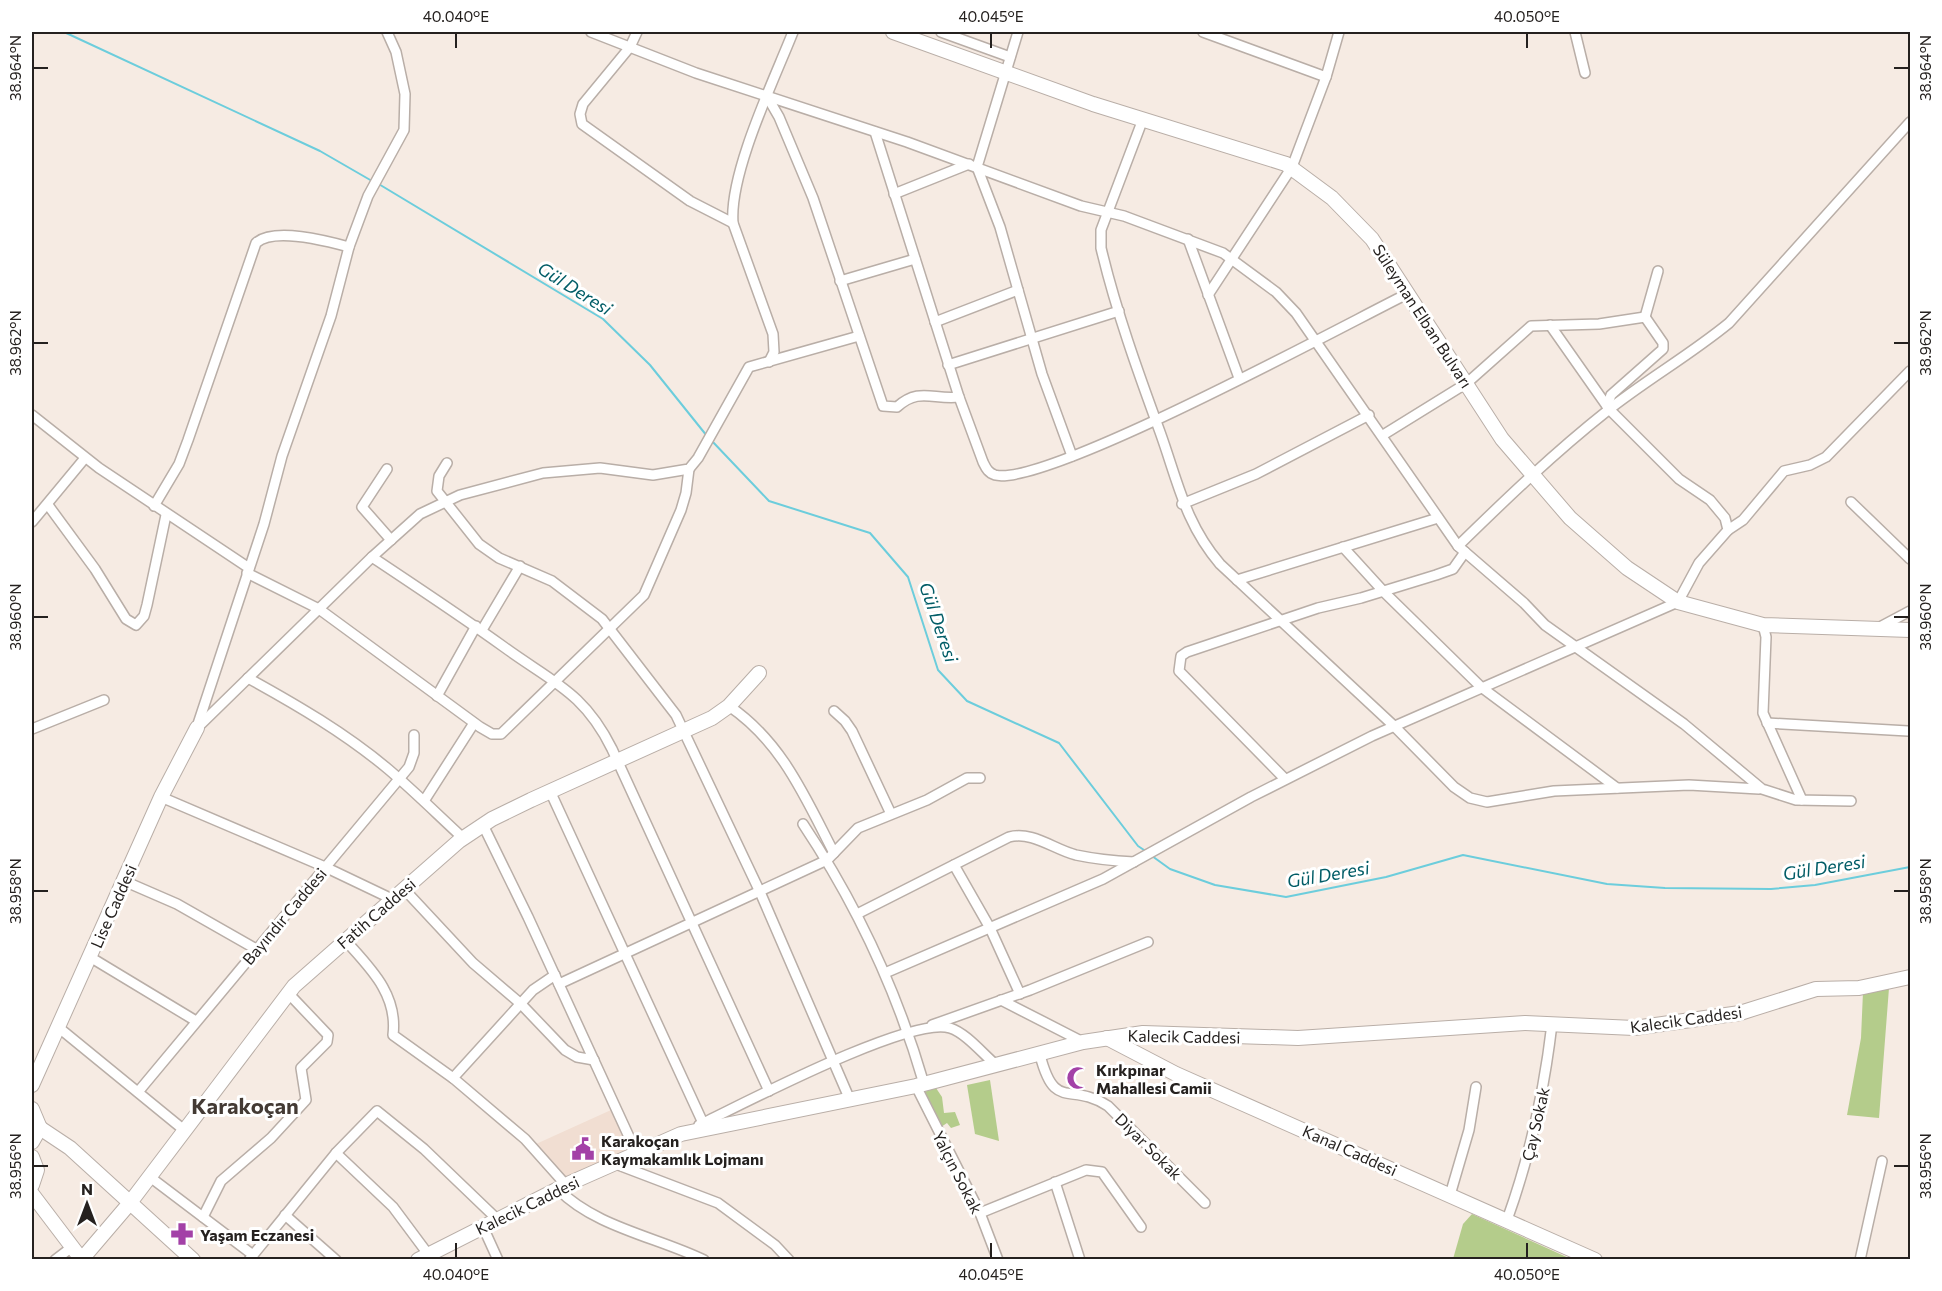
<svg xmlns="http://www.w3.org/2000/svg" width="1942" height="1291" font-family="Commissioner,sans-serif">
	<style>
		.built { fill: #f1ded2 }
		.green { fill: #b4cc8b }
		.lines { fill: none; stroke-linecap: round; stroke-linejoin: round }
		.stream { stroke: #6ccddc; stroke-width: 2 }
		.street-casing { stroke: #b9aea7; stroke-width: 12 }
		.secondary-casing { stroke: #b9aea7; stroke-width: 16 }
		.street { stroke: #fff; stroke-width: 9 }
		.secondary { stroke: #fff; stroke-width: 14 }
		.ticks { fill: none; stroke: #25211f; stroke-width: 2 }
		.labels { text-anchor: middle; dominant-baseline: central; stroke-width: 6; stroke-linejoin: round; paint-order: stroke }
		.street-label { font-size: 16px; fill: #25211f; stroke: #fff }
		.poi-label { font-size: 16px; font-weight: bold; fill: #25211f; stroke: #fff; text-anchor: start }
		.water-label { font-size: 18px; font-style: italic; fill: #015c66; stroke: #fff }
		.district-label { font-size: 22px; font-weight: bold; fill: #433a34; stroke: #fff }
		.neatline { fill: none; stroke: #25211f; stroke-width: 2 }
		.ticks-label { font-size: 15px; text-anchor: middle; fill: #25211f }
	</style>
	<rect width="100%" height="100%" fill="#f6ebe3"/>
	<path class="built" d="M611 1110 627 1145 625 1153 567 1181 536 1144Z"/>
	<g class="green">
		<path d="M1889 988 1879 1118 1847 1115 1861 1038 1863 992Z"/>
		<path d="M990 1080 999 1141 975 1134 967 1085Z"/>
		<path d="M936 1088 942 1097 944 1113 955 1112 960 1125 951 1128 947 1123 941 1127 924 1092Z"/>
		<path d="M1472 1214 1571 1259H1453L1463 1224Z"/>
	</g>
	<g class="lines">
		<g class="stream">
			<path d="M64 32 320 151 372 181"/>
			<path d="M377 183 603 319 650 365 707 436"/>
			<path d="M711 440 769 501 870 533 908 577 938 670 967 701 1059 743 1138 846 1147 852"/>
			<path d="M1152 856 1170 869 1215 885 1286 897 1386 877 1463 855 1607 884 1665 888 1771 889 1815 885 1910 867"/>
		</g>
		<g class="street-casing">
			<g id="street">
				<path d="M591 32 696 73 907 142 1081 206 1124 216 1223 253 1276 292 1296 313 1458 546 1524 603 1545 625 1684 724 1762 789 1796 800 1851 801"/>
				<path d="M637 32 630 47 583 104 580 114 582 124 690 201 733 223"/>
				<path d="M941 32 1010 57"/>
				<path d="M1018 32 977 167 1000 227 1042 374 1072 456"/>
				<path d="M1203 32 1326 77"/>
				<path d="M1575 32 1585 73"/>
				<path d="M768 98 779 117 813 198 883 406 897 407C919 387 933 400 959 397"/>
				<path d="M1143 119 1101 230V248C1116 311 1138 372 1160 432 1178 482 1185 523 1220 564L1394 726 1454 787 1470 798 1487 802 1554 791 1689 785 1759 789"/>
				<path d="M875 132 959 397 983 462C986 468 988 473 995 475 1045 488 1346 324 1409 293"/>
				<path d="M894 194 969 164"/>
				<path d="M1188 239 1239 378"/>
				<path d="M840 281 915 259"/>
				<path d="M1208 295 1292 167 1326 77 1339 32"/>
				<path d="M1645 317 1658 271"/>
				<path d="M935 322 1018 290"/>
				<path d="M769 362 774 352 773 334 733 223C729 173 774 80 793 32"/>
				<path d="M948 365 1119 311"/>
				<path d="M1607 406 1611 395 1663 349V343L1645 317"/>
				<path d="M32 415 99 468 249 568"/>
				<path d="M1383 435 1467 383 1531 326 1599 324 1645 317"/>
				<path d="M447 463 439 476 437 491 479 544 499 558 552 581 602 619 676 715 760 892 850 1100"/>
				<path d="M387 469 362 507 391 540"/>
				<path d="M1851 502 1910 559"/>
				<path d="M1182 504 1256 474 1369 415"/>
				<path d="M48 505 95 569 126 619 136 625 144 616 147 605 166 515"/>
				<path d="M154 506 179 464 188 440 256 243C274 227 327 241 349 247"/>
				<path d="M32 522 85 458"/>
				<path d="M1728 530 1743 520 1784 471 1810 465 1826 457 1910 371"/>
				<path d="M1458 546C1506 499 1554 453 1607 411 1646 380 1690 355 1729 323L1910 122"/>
				<path d="M1343 547 1384 592 1481 687 1617 788"/>
				<path d="M372 557C417 587 461 616 504 647 552 682 584 692 612 749L769 1091"/>
				<path d="M247 573 319 609 480 727 492 734H501L644 595 681 510 686 493 689 469"/>
				<path d="M1237 580 1438 518"/>
				<path d="M1763 625 1766 637 1763 713 1802 800"/>
				<path d="M1878 628 1910 611"/>
				<path d="M482 630 520 566"/>
				<path d="M248 678C297 705 345 733 388 769 414 791 438 815 463 838"/>
				<path d="M437 696 476 626"/>
				<path d="M729 706C782 742 805 797 834 853"/>
				<path d="M834 711 845 721 852 731 891 814"/>
				<path d="M1767 723 1908 731"/>
				<path d="M197 727 264 524 282 456 331 316 349 247 368 196 404 130 405 94 396 52 387 32"/>
				<path d="M197 728 372 557 420 514 460 495 543 473 600 468 653 475 689 469 698 458 749 367 859 336"/>
				<path d="M32 729 104 700"/>
				<path d="M1285 779 1179 671 1181 656 1187 652 1318 608 1361 598 1436 575 1453 569 1465 552"/>
				<path d="M550 791 703 1123"/>
				<path d="M161 797 325 867 392 899"/>
				<path d="M424 801 474 723"/>
				<path d="M803 824C857 905 897 991 924 1084"/>
				<path d="M483 825 528 917 636 1152"/>
				<path d="M954 865 990 928 1020 994"/>
				<path d="M124 881 177 904 256 949"/>
				<path d="M404 889 473 963 521 1004 565 1050 577 1057 594 1060"/>
				<path d="M857 914 1009 837C1033 831 1053 849 1076 855 1095 859 1114 861 1134 862"/>
				<path d="M345 940C370 968 398 994 393 1035L453 1078"/>
				<path d="M90 957 196 1021"/>
				<path d="M885 973 1103 879 1251 797 1372 736 1678 602 1699 563 1728 530 1725 518 1710 500 1679 479 1609 409 1550 325"/>
				<path d="M555 975 533 990 453 1078 525 1139 566 1185"/>
				<path d="M559 984 827 860 858 828 927 800 967 778H980"/>
				<path d="M1001 1000 1083 1042"/>
				<path d="M932 1025 1030 990 1148 942"/>
				<path d="M58 1027 184 1130"/>
				<path d="M1040 1055C1055 1113 1070 1081 1108 1106L1205 1203"/>
				<path d="M916 1086 980 1213 998 1260"/>
				<path d="M138 1092 409 767 414 753V735"/>
				<path d="M699 1125C743 1104 910 1016 950 1028 966 1033 983 1054 996 1065"/>
				<path d="M336 1153 393 1207 428 1254"/>
				<path d="M613 1163 718 1203 775 1245 789 1260"/>
				<path d="M150 1177 253 1255"/>
				<path d="M1055 1182 1080 1260"/>
				<path d="M558 1189C595 1227 657 1237 704 1260"/>
				<path d="M1450 1195 1469 1130 1476 1087"/>
				<path d="M980 1213 1086 1170 1102 1172 1141 1227"/>
				<path d="M285 1215 336 1260"/>
				<path d="M203 1217 221 1181 271 1138 306 1100 301 1068 327 1042 328 1035 289 994"/>
				<path d="M1507 1220C1530 1156 1544 1092 1552 1024"/>
				<path d="M483 1227 498 1260"/>
				<path d="M55 1260 72 1247"/>
				<path d="M249 1260 336 1153 377 1111 424 1149 498 1220"/>
				<path d="M1860 1260 1882 1161"/>
			</g>
		</g>
		<g class="secondary-casing">
			<g id="secondary">
				<path d="M893 32 1093 104 1286 164 1332 198 1372 239 1502 439 1570 518 1627 568 1678 602 1763 625 1910 630"/>
				<path d="M1107 1038 1176 1074 1595 1260"/>
				<path d="M32 1085 161 797 197 728"/>
				<path d="M32 1109 40 1128"/>
				<path d="M40 1128 70 1148 193 1260"/>
				<path d="M32 1142 40 1128"/>
				<path d="M32 1157 37 1170 32 1185"/>
				<path d="M32 1194 82 1260"/>
				<path d="M82 1259 129 1204 294 986 459 841 492 819 531 800 712 718 729 706 759 673"/>
				<path d="M418 1260 570 1183 681 1134 916 1086 1083 1042 1143 1033 1298 1038 1525 1023 1634 1028 1740 1013 1816 989 1859 988 1910 977"/>
			</g>
		</g>
		<use href="#street" class="street"/>
		<use href="#secondary" class="secondary"/>
	</g>
	<path class="ticks" d="M456 33V48M991 33V48M1527 33V48M33 68H48M1894 68H1909M33 343H48M1894 343H1909M33 617H48M1894 617H1909M33 891H48M1894 891H1909M33 1166H48M1894 1166H1909M456 1243V1258M991 1243V1258M1527 1243V1258"/>
	<defs>
		<g id="mosque-bare" transform="scale(1.8)"><path d="M3.5-4.9A6 6 0 1 0 3.5 4.9A5 5 0 1 1 3.5-4.9Z" fill="#a341a7" stroke="#fff" stroke-width="2.5" paint-order="stroke"/></g>
		<g id="civic-bare" transform="scale(1.8)"><path d="M-.6-6.5H3V-4.5H.6V-3L4-1V1h2V6H-6V1h2V-1L-.6-3ZM-1.2 2.5V6h2.4V2.5Z" fill="#a341a7" stroke="#fff" stroke-width="2.5" paint-order="stroke"/></g>
		<g id="pharmacy-bare" transform="scale(1.8)"><path d="M-2-6h4v4h4v4h-4v4h-4v-4h-4v-4h4Z" fill="#a341a7" stroke="#fff" stroke-width="2.5" paint-order="stroke"/></g>
	</defs>
	<g fill-rule="evenodd">
		<use href="#mosque-bare" x="1078" y="1078"/>
		<use href="#civic-bare" x="583" y="1149"/>
		<use href="#pharmacy-bare" x="182" y="1234"/>
	</g>
	<g class="labels">
		<g class="street-label">
			<text transform="translate(1423 316) rotate(57)">Süleyman Elban Bulvarı</text>
			<text transform="translate(113 906) rotate(-66)">Lise Caddesi</text>
			<text transform="translate(376 913) rotate(-41)">Fatih Caddesi</text>
			<text transform="translate(284 916) rotate(-50)">Bayındır Caddesi</text>
			<text transform="translate(1686 1019) rotate(-8)">Kalecik Caddesi</text>
			<text transform="translate(1184 1036) rotate(1)">Kalecik Caddesi</text>
			<text transform="translate(1535 1124) rotate(-77)">Çay Sokak</text>
			<text transform="translate(1149 1146) rotate(45)">Diyar Sokak</text>
			<text transform="translate(1350 1150) rotate(24)">Kanal Caddesi</text>
			<text transform="translate(958 1172) rotate(63)">Yalçın Sokak</text>
			<text transform="translate(527 1205) rotate(-26)">Kalecik Caddesi</text>
		</g>
		<g class="poi-label">
			<text x="1096" y="1069">Kırkpınar<tspan x="1096" dy="18">Mahallesi Camii</tspan></text>
			<text x="601" y="1140">Karakoçan<tspan x="601" dy="18">Kaymakamlık Lojmanı</tspan></text>
			<text x="200" y="1234">Yaşam Eczanesi</text>
		</g>
		<g class="water-label">
			<text transform="translate(575 288) rotate(32)">Gül Deresi</text>
			<text transform="translate(939 622) rotate(71)">Gül Deresi</text>
			<text transform="translate(1824 867) rotate(-9)">Gül Deresi</text>
			<text transform="translate(1328 874) rotate(-10)">Gül Deresi</text>
		</g>
		<g class="district-label">
			<text x="245" y="1105">Karakoçan</text>
		</g>
	</g>
	<rect width="1942" height="1291" fill="none" stroke="#ffffff" stroke-width="66"/>
	<g transform="translate(87 1204)" stroke="#ffffff" stroke-width="4.5" paint-order="stroke">
	<path d="M0-4.5L10 22L0 15L-10 22Z" fill="#25211f"/>
	<text y="-9" font-size="16" font-weight="bold" text-anchor="middle" fill="#25211f">N</text>
	</g>
	<rect x="33" y="33" width="1876" height="1225" class="neatline"/>
	<g class="ticks-label">
		<text x="456" y="22">40.040°E</text>
		<text x="991" y="22">40.045°E</text>
		<text x="1527" y="22">40.050°E</text>
		<text transform="translate(16 68) rotate(-90)" y="5">38.964°N</text>
		<text transform="translate(1926 68) rotate(-90)" y="5">38.964°N</text>
		<text transform="translate(16 343) rotate(-90)" y="5">38.962°N</text>
		<text transform="translate(1926 343) rotate(-90)" y="5">38.962°N</text>
		<text transform="translate(16 617) rotate(-90)" y="5">38.960°N</text>
		<text transform="translate(1926 617) rotate(-90)" y="5">38.960°N</text>
		<text transform="translate(16 891) rotate(-90)" y="5">38.958°N</text>
		<text transform="translate(1926 891) rotate(-90)" y="5">38.958°N</text>
		<text transform="translate(16 1166) rotate(-90)" y="5">38.956°N</text>
		<text transform="translate(1926 1166) rotate(-90)" y="5">38.956°N</text>
		<text x="456" y="1280">40.040°E</text>
		<text x="991" y="1280">40.045°E</text>
		<text x="1527" y="1280">40.050°E</text>
	</g>
</svg>
